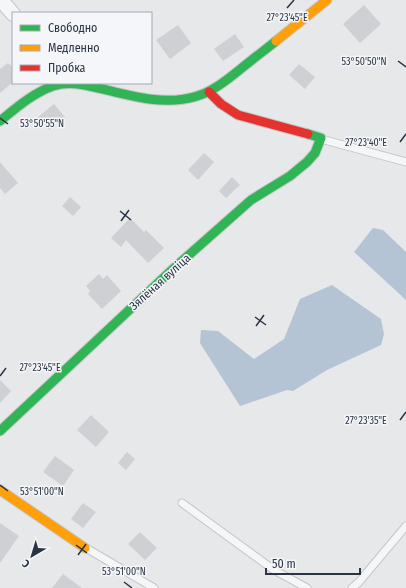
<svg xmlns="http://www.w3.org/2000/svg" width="406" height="588" font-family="'Fira Sans Condensed',sans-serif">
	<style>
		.water { fill: #b4c4d5 }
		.building { fill: #ced0d3 }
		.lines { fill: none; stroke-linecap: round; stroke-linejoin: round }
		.lane-casing { stroke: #c4c6c8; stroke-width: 9 }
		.street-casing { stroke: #c4c6c8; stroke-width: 16 }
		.fast-casing { stroke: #c4c6c8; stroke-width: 11 }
		.slow-casing { stroke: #c4c6c8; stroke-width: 11 }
		.jam-casing { stroke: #c4c6c8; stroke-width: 11 }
		.lane { stroke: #f5f6f7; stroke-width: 7 }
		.street { stroke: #f5f6f7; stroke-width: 14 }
		.fast { stroke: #30b455; stroke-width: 9 }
		.slow { stroke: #ff9f0a; stroke-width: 9 }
		.jam { stroke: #e5322d; stroke-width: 9 }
		.ticks { fill: none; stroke: #2b3445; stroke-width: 1.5 }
		.labels { text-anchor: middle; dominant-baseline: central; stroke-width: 3; stroke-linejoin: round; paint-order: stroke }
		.street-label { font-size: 12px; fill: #2b3445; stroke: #f4f6f9 }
		.ticks-label { font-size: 10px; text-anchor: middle; fill: #2b3445; stroke: #f4f6f9; stroke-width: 3; stroke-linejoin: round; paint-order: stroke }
	</style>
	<rect width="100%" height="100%" fill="#e6e8ea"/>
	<g class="water">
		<path d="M373 228 383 230 406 252V300L354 252Z"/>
		<path d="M332 285 381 319 384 334 381 345 327 370 293 391 287 390 240 406 200 343 201 330 218 331 254 359 284 339 300 299Z"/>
	</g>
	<g class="building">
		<path d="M364 5 381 24 360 43 343 24Z"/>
		<path d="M178 25 191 43 170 59 156 40Z"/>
		<path d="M235 34 244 47 223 61 214 49Z"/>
		<path d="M8 63 13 68V82L0 93V69Z"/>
		<path d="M299 64 315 77 305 89 289 75Z"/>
		<path d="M54 104 65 117 49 130 38 117Z"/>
		<path d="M204 153 214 162 198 180 188 170Z"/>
		<path d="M0 162 18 183 5 194 0 188Z"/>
		<path d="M232 177 240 185 226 198 219 191Z"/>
		<path d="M70 197 81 207 73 216 62 206Z"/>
		<path d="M130 218 144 232 146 230 164 248 148 263 126 240 121 247 111 238Z"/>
		<path d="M99 274 103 279 107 275 121 291 102 309 88 294 90 291 86 286Z"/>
		<path d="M0 380 11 391 0 403Z"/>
		<path d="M91 415 109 432 96 447 77 430Z"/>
		<path d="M127 452 135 459 126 470 118 463Z"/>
		<path d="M55 456 74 470 63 486 43 472Z"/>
		<path d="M83 503 96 512 83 528 71 519Z"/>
		<path d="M0 523 19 536 0 563Z"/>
		<path d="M140 532 157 548 145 560 128 544Z"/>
		<path d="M63 574 82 588H52Z"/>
	</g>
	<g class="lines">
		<g class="lane-casing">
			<g id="lane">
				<path d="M321 139 406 162"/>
				<path d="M182 503 274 570 307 588"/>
				<path d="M86 548 154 588"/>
				<path d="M352 588 359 582 406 526"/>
			</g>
		</g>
		<g class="street-casing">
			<path id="street" d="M1 0 13 14"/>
		</g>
		<g class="fast-casing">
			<g id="fast">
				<path d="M0 121C16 108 33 93 53 86 72 80 88 86 107 90 135 97 166 105 194 97 213 92 228 79 243 67 254 58 265 50 276 41"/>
				<path d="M0 431 173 269 251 200 290 176 307 162 315 153 321 138 308 134"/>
			</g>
		</g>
		<g class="slow-casing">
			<g id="slow">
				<path d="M276 41 327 0"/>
				<path d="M0 490 85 548"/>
			</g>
		</g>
		<g class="jam-casing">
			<path id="jam" d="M209 92 221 104 238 115 308 134"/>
		</g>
		<use href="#lane" class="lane"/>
		<use href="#street" class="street"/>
		<use href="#fast" class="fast"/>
		<use href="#slow" class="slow"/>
		<use href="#jam" class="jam"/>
	</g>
	<path class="ticks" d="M287 8 294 0M398 61 406 67M0 118 8 124M400 142 406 134M120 211 131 220M121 221 129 210M255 317 266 325M256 326 264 315M0 376 6 368M400 420 406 412M0 485 8 491M76 545 87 553M78 555 86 544M124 582 132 588"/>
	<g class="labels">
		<g class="street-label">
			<text transform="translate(160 282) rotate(-42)">Зялёная вуліца</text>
		</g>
	</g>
	<g class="ticks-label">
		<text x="287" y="21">27°23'45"E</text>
		<text x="364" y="65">53°50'50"N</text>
		<text x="42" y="127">53°50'55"N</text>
		<text x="366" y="146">27°23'40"E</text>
		<text x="40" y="371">27°23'45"E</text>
		<text x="366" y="424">27°23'35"E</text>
		<text x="42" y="495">53°51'00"N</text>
		<text x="124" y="575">53°51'00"N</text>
	</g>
	<rect x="12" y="12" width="140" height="72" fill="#f4f6f9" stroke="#a4a8b1"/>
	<rect x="20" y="25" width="20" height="6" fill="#30b455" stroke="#a4a8b1"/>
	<text x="48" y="32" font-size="12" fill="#2b3445">Свободно</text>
	<rect x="20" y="45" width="20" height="6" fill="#ff9f0a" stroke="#a4a8b1"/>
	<text x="48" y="52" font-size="12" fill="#2b3445">Медленно</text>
	<rect x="20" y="65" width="20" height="6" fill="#e5322d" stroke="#a4a8b1"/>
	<text x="48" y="72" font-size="12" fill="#2b3445">Пробка</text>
	<g transform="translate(32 556) rotate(218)" stroke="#f4f6f9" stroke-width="3" paint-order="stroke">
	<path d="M0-3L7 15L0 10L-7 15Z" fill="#2b3445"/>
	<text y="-6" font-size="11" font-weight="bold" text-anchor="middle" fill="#2b3445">С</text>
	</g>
	<path d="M266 568v6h94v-6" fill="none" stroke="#2b3445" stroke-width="2"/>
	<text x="272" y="568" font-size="12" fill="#2b3445" stroke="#f4f6f9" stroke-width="3" paint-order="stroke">50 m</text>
</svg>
